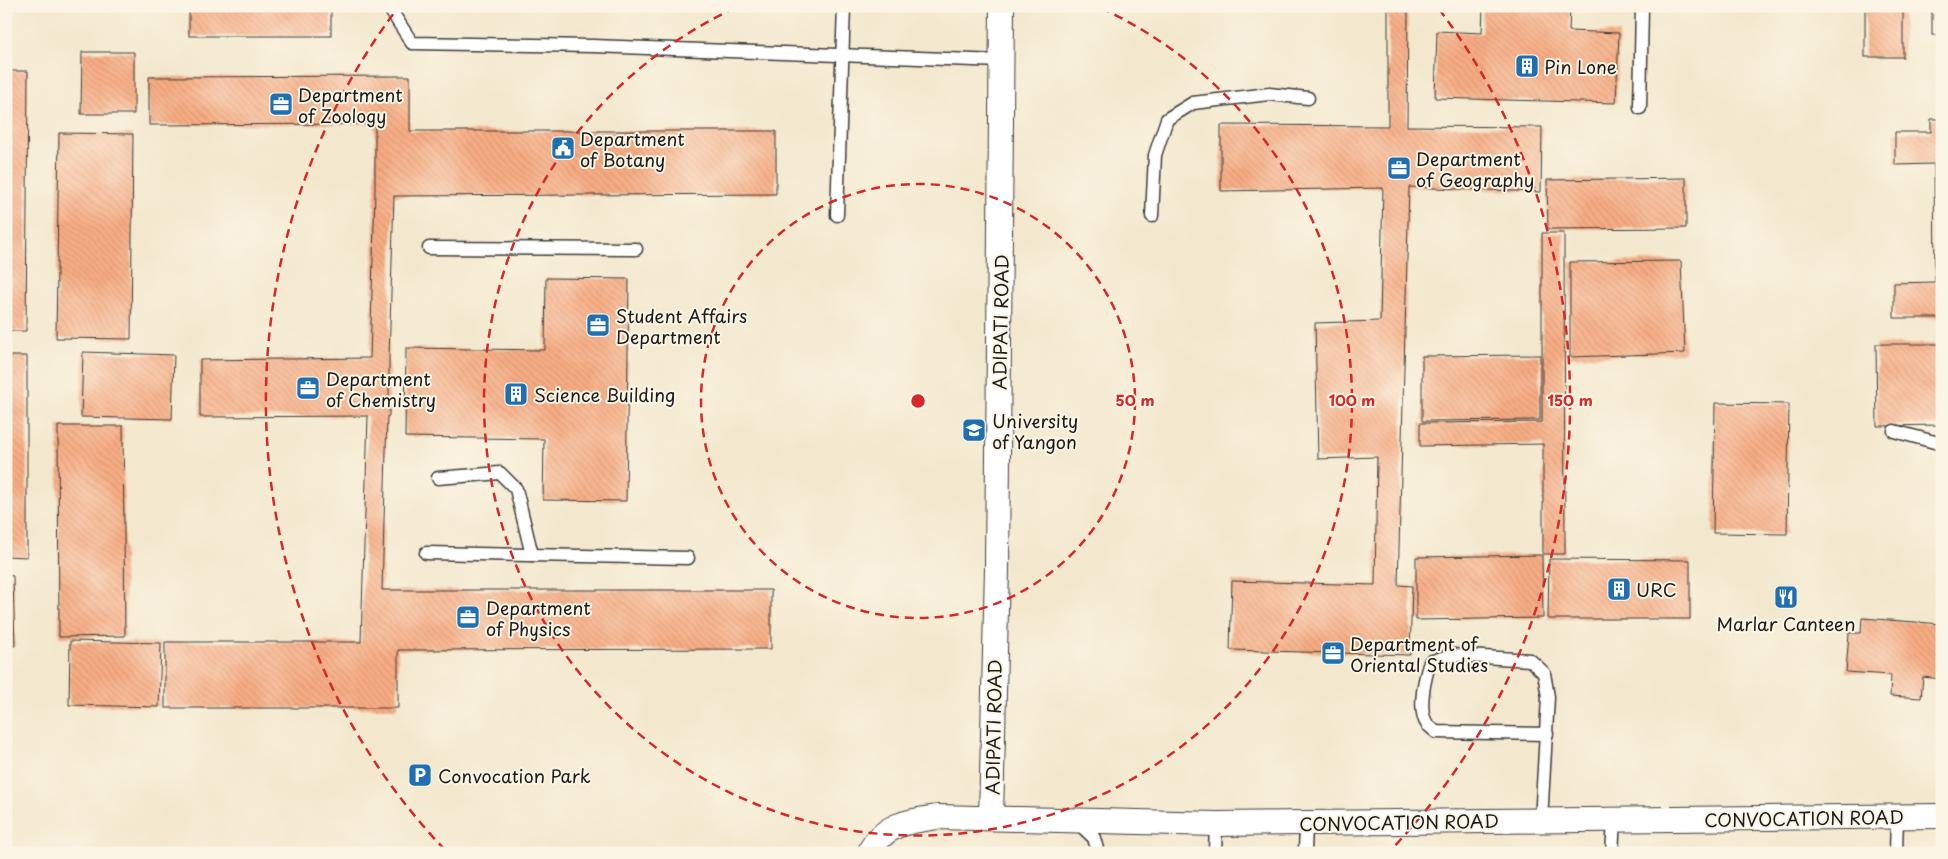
<svg xmlns="http://www.w3.org/2000/svg" width="1948" height="859" font-family="'Playpen Sans',sans-serif">
	<style>
		.building { fill: url(#building-back-hatch) }
		.lines { fill: none; stroke-linecap: round; stroke-linejoin: round }
		.service-casing { stroke: #3c3b37; stroke-width: 15 }
		.minor-casing { stroke: #3c3b37; stroke-width: 26 }
		.service { stroke: #fff; stroke-width: 12 }
		.minor { stroke: #fff; stroke-width: 24 }
		.ring { fill: none; stroke: #d62828; stroke-width: 2.5; stroke-dasharray: 9 6 }
		.labels { text-anchor: middle; dominant-baseline: central; stroke-width: 4; stroke-linejoin: round; paint-order: stroke }
		.poi-label { font-size: 18px; fill: #1c1c1c; stroke: #fcf5e5; text-anchor: start }
		.street-label { font-size: 18px; fill: #1c1c1c; stroke: #fcf5e5 }
		.centre { fill: #d62828; stroke: #fcf5e5; stroke-width: 2.5 }
		.ring-label { font-size: 15px; text-anchor: middle; font-weight: bold; fill: #d62828; stroke: #fcf5e5; stroke-width: 4; stroke-linejoin: round; paint-order: stroke }
	</style>
	<defs>
		<pattern id="building-back-hatch" width="6" height="6" patternUnits="userSpaceOnUse" patternTransform="scale(1.25)"><rect width="6" height="6" fill="#f8ad84"/><path d="M-1 5l2 2M0 0l6 6M5-1l2 2" fill="none" stroke="#d49471"/></pattern>
	</defs>
	<rect width="100%" height="100%" fill="#fcf5e5"/>
	<filter id="ink" filterUnits="userSpaceOnUse"><feTurbulence type="fractalNoise" baseFrequency=".02" numOctaves="2"/><feDisplacementMap in="SourceGraphic" scale="10" xChannelSelector="R" yChannelSelector="G"/><feConvolveMatrix kernelMatrix="1 2 1 2 8 2 1 2 1" color-interpolation-filters="sRGB"/></filter>
	<filter id="wash" filterUnits="userSpaceOnUse"><feTurbulence type="fractalNoise" baseFrequency=".0096" numOctaves="4" result="noise"/><feDisplacementMap in="SourceGraphic" scale="20" xChannelSelector="R" yChannelSelector="G"/><feGaussianBlur stdDeviation="1.12" result="paint"/><feColorMatrix in="noise" values="0 0 0 0 0 0 0 0 0 0 0 0 0 0 0 0 0 1.4 0 .05"/><feComposite in="paint" operator="in"/></filter>
	<g filter="url(#wash)">
		<rect width="100%" height="100%" fill="#f3e8ce"/>
		<g id="blocks">
			<g class="building">
				<rect x="189" y="6" width="142" height="30"/>
				<path d="M1388 6H1408L1407 126 1542 127 1541 192 1409 187 1398 585 1412 586 1410 655 1230 650 1232 581 1375 585 1377 457 1318 459 1315 323 1380 321 1383 188 1221 191V125L1388 126Z"/>
				<path d="M1483 6H1570L1569 31 1619 33 1616 103 1435 98 1437 31 1482 33Z"/>
				<rect x="1865" y="6" width="38" height="51"/>
				<rect x="1932" y="6" width="10" height="29"/>
				<path d="M82 52H134V114H81Z"/>
				<path d="M6 71H28L26 331H6Z"/>
				<path d="M410 76V131H776V194L394 196 389 358V416H387L382 590H771V649L398 650V708H165V642H361L368 416 200 417V360L370 358 375 192V124L149 125V77Z"/>
				<path d="M1931 119H1942V318H1894V283L1935 282 1934 164 1895 165V132H1931Z"/>
				<path d="M59 133 133 134 131 339 56 338Z"/>
				<path d="M1686 178V228L1548 229 1547 180Z"/>
				<path d="M1542 233H1564L1565 554H1543V444L1420 446V423L1542 422Z"/>
				<path d="M1681 261 1685 353 1570 357V262Z"/>
				<path d="M546 278 629 279 626 501 543 500 544 439 405 437 406 348 545 350Z"/>
				<path d="M1876 344H1942V425L1877 426Z"/>
				<path d="M83 352 174 355 172 419 81 417Z"/>
				<path d="M1540 355V420L1422 421V356Z"/>
				<path d="M6 356H27V557L6 556Z"/>
				<path d="M1715 403 1789 404 1787 534 1713 533Z"/>
				<path d="M58 426H123L125 636 59 637Z"/>
				<path d="M1542 555 1543 618 1416 620V557Z"/>
				<path d="M1549 559 1690 560V619H1548Z"/>
				<path d="M6 575 13 576 15 646 6 645Z"/>
				<path d="M1862 618 1942 624V679L1923 677 1921 698 1890 696 1891 675 1846 672 1849 633H1861Z"/>
				<path d="M70 641 161 643 159 707 69 705Z"/>
			</g>
		</g>
	</g>
	<g filter="url(#ink)">
		<use href="#blocks" fill-opacity="0" stroke="#3c3b37" stroke-width="1"/>
		<g class="lines">
			<g class="service-casing">
				<g id="service">
					<path d="M388 6 412 43 593 46 1001 61"/>
					<path d="M1640 108 1642 6"/>
					<path d="M837 215 844 6"/>
					<path d="M1152 216 1155 155 1167 119 1193 103 1269 94 1308 98"/>
					<path d="M429 248 636 249"/>
					<path d="M1894 431 1942 444"/>
					<path d="M438 478 500 473 516 489 532 555"/>
					<path d="M426 553 688 558"/>
					<path d="M1076 821 1094 838 1098 853"/>
					<path d="M1541 821 1548 697 1544 673 1530 660 1452 655 1430 662C1425 677 1417 710 1427 724 1429 726 1433 729 1436 732L1547 734"/>
					<path d="M1215 853 1216 824"/>
					<path d="M1305 853 1306 823"/>
					<path d="M1612 853 1614 820"/>
					<path d="M1896 853 1897 817"/>
				</g>
			</g>
			<g class="minor-casing">
				<g id="minor">
					<path d="M991 817 997 568 1002 6"/>
					<path d="M869 853C884 823 910 821 938 817L1216 824 1942 816"/>
				</g>
			</g>
			<use href="#service" class="service"/>
			<use href="#minor" class="minor"/>
		</g>
	</g>
	<g class="ring">
		<circle cx="918" cy="401" r="217"/>
		<path d="M1101 8A434 434 0 1 1 735 8"/>
		<path d="M445 850A652 652 0 0 1 397 9M1439 9A652 652 0 0 1 1391 850"/>
	</g>
	<defs>
		<g id="building-square" transform="scale(1.25)"><rect x="-9" y="-9" width="18" height="18" rx="4" fill="#1f6fb2" stroke="#fcf5e5"/><path d="M-4-6H4V6H1V3H-1V6H-4ZM-2.5-4.3h1.7v1.8h-1.7ZM.8-4.3h1.7v1.8H.8ZM-2.5-1h1.7V.8h-1.7ZM.8-1h1.7V.8H.8Z" fill="#fff"/></g>
		<g id="office-square" transform="scale(1.25)"><rect x="-9" y="-9" width="18" height="18" rx="4" fill="#1f6fb2" stroke="#fcf5e5"/><path d="M-6-3h4V-5.5h4V-3h4V5H-6ZM-1-4.5V-3h2v-1.5ZM-6 0V1H6V0Z" fill="#fff"/></g>
		<g id="civic-square" transform="scale(1.25)"><rect x="-9" y="-9" width="18" height="18" rx="4" fill="#1f6fb2" stroke="#fcf5e5"/><path d="M-.6-6.5H3V-4.5H.6V-3L4-1V1h2V6H-6V1h2V-1L-.6-3ZM-1.2 2.5V6h2.4V2.5Z" fill="#fff"/></g>
		<g id="university-square" transform="scale(1.25)"><rect x="-9" y="-9" width="18" height="18" rx="4" fill="#1f6fb2" stroke="#fcf5e5"/><path d="M0-5L7-2L0 1L-7-2ZM-4 1L0 2.5L4 1V4Q0 6-4 4Z" fill="#fff"/></g>
		<g id="restaurant-square" transform="scale(1.25)"><rect x="-9" y="-9" width="18" height="18" rx="4" fill="#1f6fb2" stroke="#fcf5e5"/><path d="M-5-6h1v4h1v-4h1v4h1v-4h1v5L-1.5 .5V6h-2V.5L-5-1ZM5-6V6H3V1.5H1.5Q1.5-4 5-6Z" fill="#fff"/></g>
		<g id="parking-square" transform="scale(1.25)"><rect x="-9" y="-9" width="18" height="18" rx="4" fill="#1f6fb2" stroke="#fcf5e5"/><path d="M-3.5-5.5H1a3.5 3.5 0 0 1 0 7H-1V5.5H-3.5ZM-1-3.4V-.6H.8a1.4 1.4 0 0 0 0-2.8Z" fill="#fff"/></g>
	</defs>
	<g fill-rule="evenodd">
		<use href="#building-square" x="1527" y="66"/>
		<use href="#office-square" x="281" y="104"/>
		<use href="#civic-square" x="563" y="148"/>
		<use href="#office-square" x="1399" y="168"/>
		<use href="#office-square" x="598" y="325"/>
		<use href="#office-square" x="308" y="388"/>
		<use href="#building-square" x="516" y="394"/>
		<use href="#university-square" x="974" y="430"/>
		<use href="#building-square" x="1619" y="589"/>
		<use href="#restaurant-square" x="1786" y="597"/>
		<use href="#office-square" x="468" y="617"/>
		<use href="#office-square" x="1333" y="653"/>
		<use href="#parking-square" x="420" y="775"/>
	</g>
	<g class="labels">
		<g class="poi-label">
			<text x="1544" y="66">Pin Lone</text>
			<text x="298" y="94">Department<tspan x="298" dy="21">of Zoology</tspan></text>
			<text x="580" y="138">Department<tspan x="580" dy="21">of Botany</tspan></text>
			<text x="1416" y="158">Department<tspan x="1416" dy="21">of Geography</tspan></text>
			<text x="616" y="315">Student Affairs<tspan x="616" dy="21">Department</tspan></text>
			<text x="326" y="378">Department<tspan x="326" dy="21">of Chemistry</tspan></text>
			<text x="534" y="394">Science Building</text>
			<text x="992" y="420">University<tspan x="992" dy="21">of Yangon</tspan></text>
			<text x="1636" y="589">URC</text>
			<text x="486" y="607">Department<tspan x="486" dy="21">of Physics</tspan></text>
			<text x="1786" y="623" text-anchor="middle">Marlar Canteen</text>
			<text x="1350" y="643">Department of<tspan x="1350" dy="21">Oriental Studies</tspan></text>
			<text x="438" y="775">Convocation Park</text>
		</g>
		<g class="street-label">
			<text transform="translate(1000 322) rotate(-89)">ADIPATI ROAD</text>
			<text transform="translate(993 727) rotate(-89)">ADIPATI ROAD</text>
			<text transform="translate(1804 818) rotate(-1)">CONVOCATION ROAD</text>
			<text transform="translate(1399 822) rotate(-1)">CONVOCATION ROAD</text>
		</g>
	</g>
	<circle cx="918" cy="401" r="8" class="centre"/>
	<g class="ring-label">
		<text x="1135" y="406">50 m</text>
		<text x="1352" y="406">100 m</text>
		<text x="1570" y="406">150 m</text>
	</g>
	<rect width="1948" height="859" fill="none" stroke="#fcf5e5" stroke-width="25"/>
</svg>
